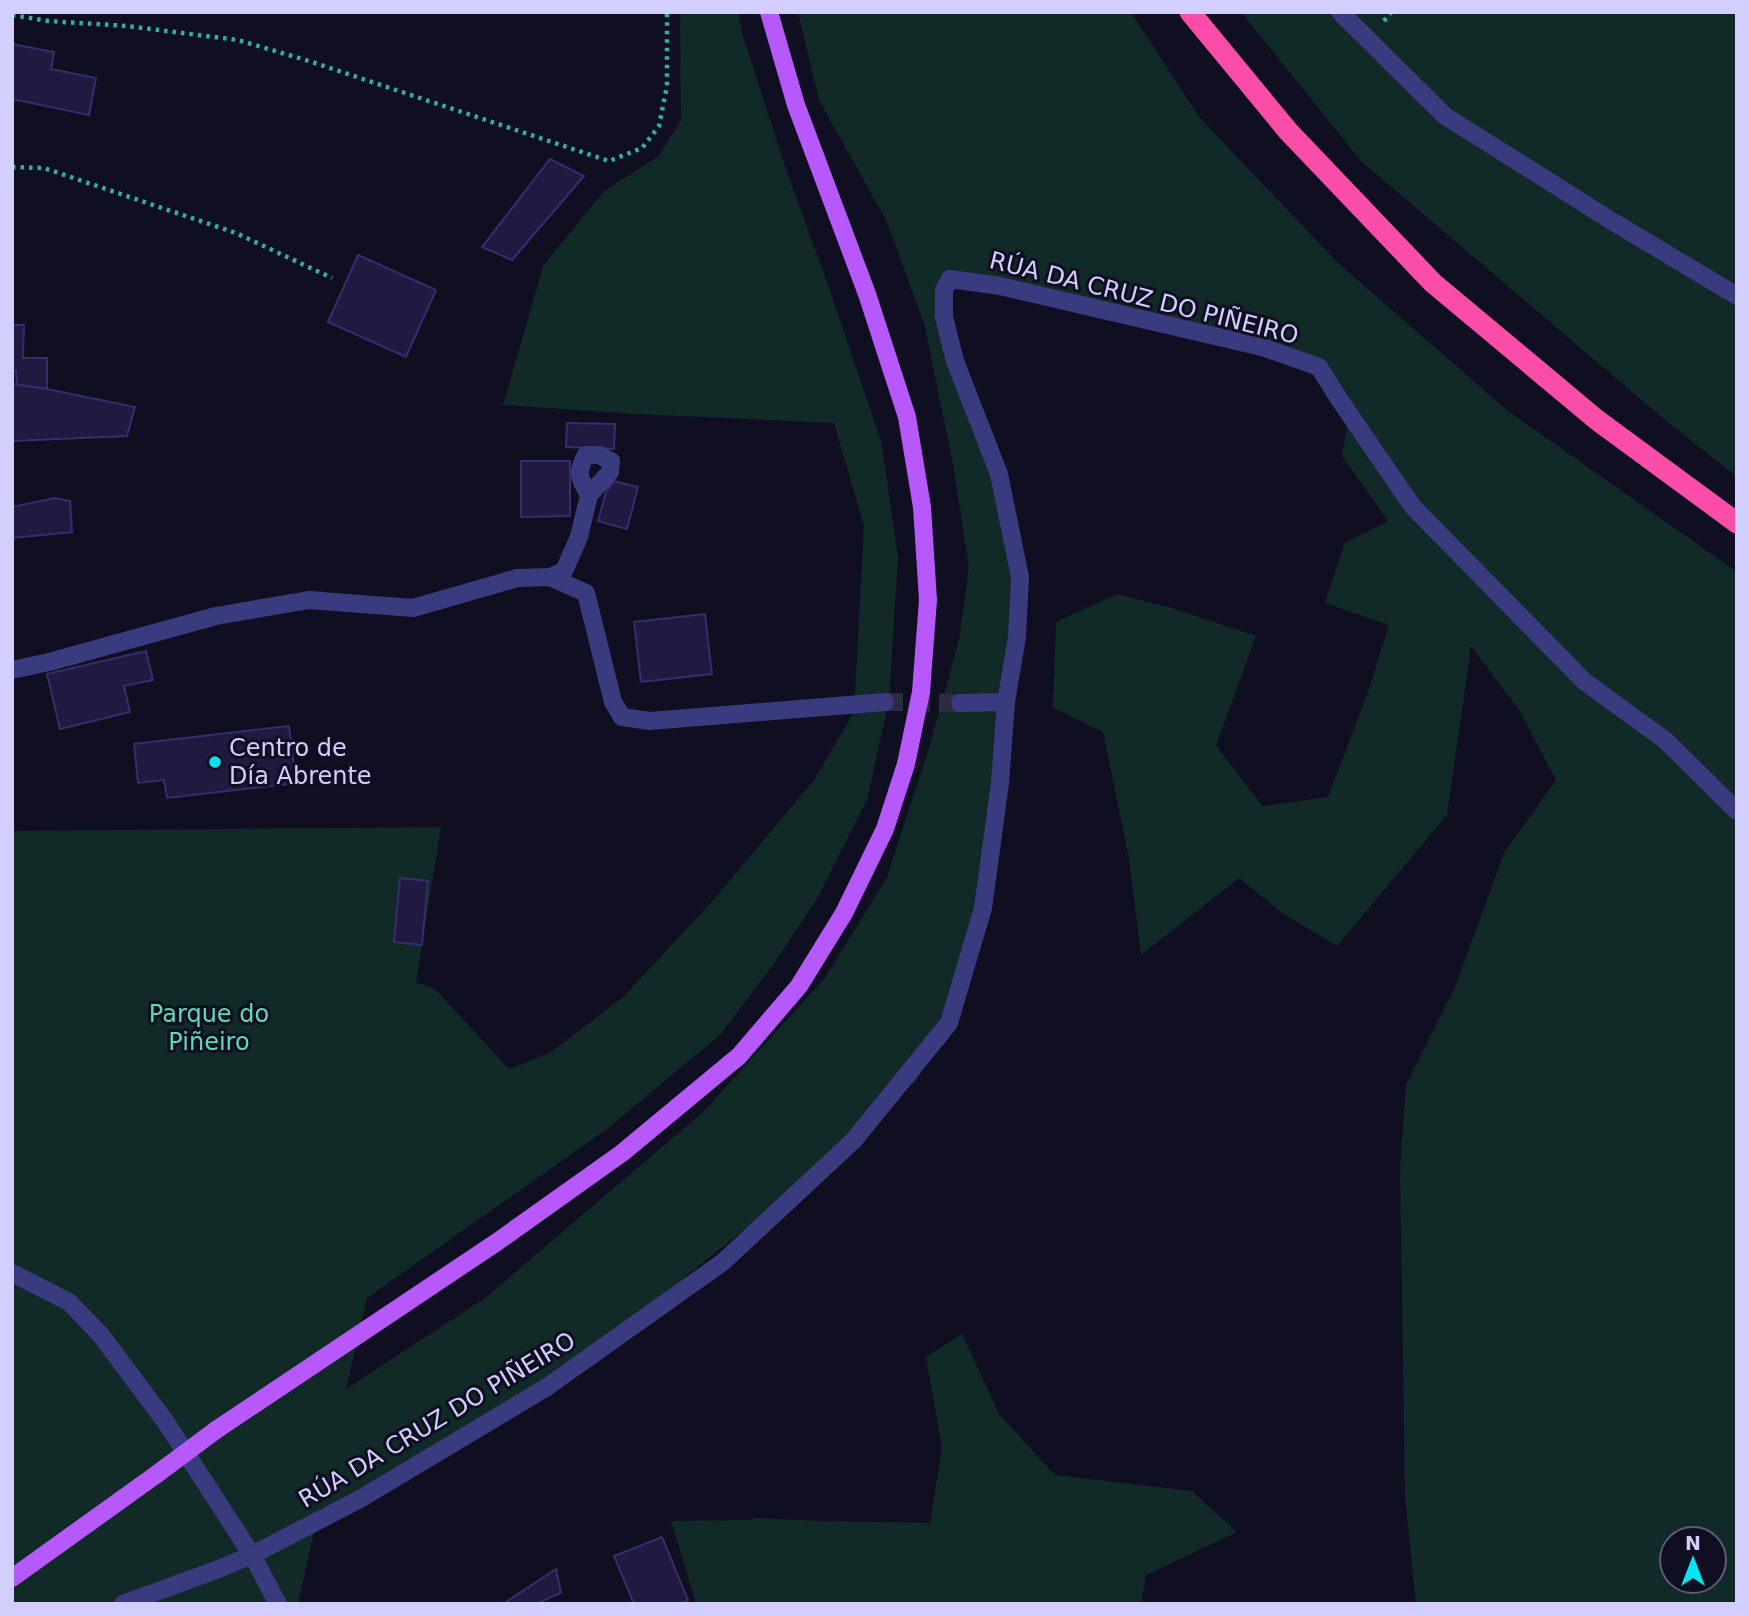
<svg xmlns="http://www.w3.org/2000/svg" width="1749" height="1616" font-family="'DejaVu Sans',sans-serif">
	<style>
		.green { fill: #112a28; fill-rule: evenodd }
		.building { fill: #201a41; stroke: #372d6c; stroke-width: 2 }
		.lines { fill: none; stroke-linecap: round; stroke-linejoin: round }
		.minor-tunnel { stroke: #2d2b42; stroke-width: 18; stroke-dasharray: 18 9; stroke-linecap: butt }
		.path { stroke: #31afa2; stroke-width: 4.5; stroke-dasharray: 3.5 5; stroke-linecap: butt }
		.minor { stroke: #3a3a7e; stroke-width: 18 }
		.major { stroke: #b759fa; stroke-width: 18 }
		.highway { stroke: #fa4da8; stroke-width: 21 }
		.major-bridge { stroke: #b759fa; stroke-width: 18 }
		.poi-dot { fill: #07e4f1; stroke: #100e21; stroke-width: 2.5 }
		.labels { text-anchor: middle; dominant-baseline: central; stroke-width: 6; stroke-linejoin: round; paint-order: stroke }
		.street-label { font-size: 24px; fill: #d2cffe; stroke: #100e21 }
		.poi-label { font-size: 24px; fill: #d2cffe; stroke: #100e21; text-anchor: start }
		.park-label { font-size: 24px; fill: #5ddbb6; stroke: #100e21 }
	</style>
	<rect width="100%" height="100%" fill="#100e21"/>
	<g class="green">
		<path d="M680 12H738L742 33 787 172 827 282 881 441 898 557 889 701 867 800 817 899 775 962 720 1035 607 1129 367 1298 346 1389 485 1298 703 1112 825 978 887 877 929 748 959 640 969 567 952 459 924 323 886 220 819 100 798 12H1131L1199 117 1338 263 1508 411 1737 572V1604H1416L1405 1497 1400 1166 1406 1085 1455 987 1504 853 1556 780 1519 710 1471 646 1447 815 1337 946 1282 913 1239 878 1141 955 1129 859 1103 732 1053 707 1056 622 1117 594 1172 608 1256 636 1216 745 1262 806 1328 797 1369 689 1389 625 1325 603 1345 543 1388 521 1342 456 1349 414 1319 367 950 279 946 327 989 448 1020 577 983 908 952 1013 917 1080 833 1159 547 1387 318 1514 298 1604H12V831L441 827 416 982 435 989 509 1069 550 1053 623 997 710 904 814 780 854 712 864 526 834 423 635 414 503 405 543 266 604 191 659 156 681 120ZM1672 1539H1714V1581H1672Z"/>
		<path d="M1241 12H1737V477L1665 420 1361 161Z"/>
		<path d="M962 1334 999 1414 1055 1475 1192 1491 1237 1532 1146 1575 1141 1604H696L671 1521 746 1520 758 1518 822 1521 930 1523 942 1448 926 1357Z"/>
	</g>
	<g class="building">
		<path d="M12 44 54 52 51 69 96 78 89 115 12 99Z"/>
		<path d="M550 159 584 176 512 260 482 247Z"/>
		<path d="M358 255 436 290 406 357 328 322Z"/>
		<path d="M12 325H24L23 358H47V389L17 385 16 371H12Z"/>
		<path d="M12 384 47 389 135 407 127 436 12 441Z"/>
		<path d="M567 423 615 424 614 449 566 447Z"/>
		<path d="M521 461H570V516L521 517Z"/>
		<path d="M614 481 638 487 627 529 598 521 606 492Z"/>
		<path d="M55 498 70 501 72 532 12 538V507Z"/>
		<path d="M705 614 712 674 641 682 634 622Z"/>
		<path d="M146 651 153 680 124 686 130 712 60 729 47 674Z"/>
		<path d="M289 726 296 783 167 798 164 780 138 783 134 744Z"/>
		<path d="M400 878 428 881 422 945 394 942Z"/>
		<path d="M662 1537 688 1600 680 1604H634L614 1556Z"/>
		<path d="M556 1569 561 1593 540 1602V1604H503Z"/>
	</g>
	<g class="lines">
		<path class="minor-tunnel" d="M885 702 960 703"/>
		<g class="path">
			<path d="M12 15 48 21 127 26 238 40 309 61 609 161 642 148 659 126 667 86V12"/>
			<path d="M1384 21 1391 12"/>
			<path d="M12 167 44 168 236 233 332 278"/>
		</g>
		<g class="minor">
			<path d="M1340 12 1445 116 1615 223 1737 296"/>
			<path d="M550 577 564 571 579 537 589 495 610 472 611 461 599 455H586C576 472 579 478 589 495"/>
			<path d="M12 670 49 662 216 616 309 600 413 608 517 578 550 577 586 593 613 702 622 717 650 721 885 702"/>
			<path d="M960 703 1006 702"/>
			<path d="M12 1273 69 1302 100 1334 165 1421 252 1555 278 1604"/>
			<path d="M123 1604 216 1570 252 1555 360 1499 547 1387 723 1262 854 1140 949 1023 983 908 1000 783 1006 702 1017 637 1020 577 999 474 955 361 944 317V290L950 279 1000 286 1262 347 1319 367 1339 399 1413 507 1585 682 1665 740 1737 811"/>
		</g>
		<g class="major">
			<path d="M216 1430 497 1242 622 1153 739 1056 799 986 844 913 885 829 906 764 921 692 928 600 922 507 907 417 867 294 796 105 769 12"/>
			<path d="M12 1578 157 1474"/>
		</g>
		<path class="highway" d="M1190 12 1288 131 1433 283 1597 420 1737 523"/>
		<path class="major-bridge" d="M157 1474 216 1430"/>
	</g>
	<circle class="poi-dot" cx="215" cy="762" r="7"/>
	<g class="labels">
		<g class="street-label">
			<text transform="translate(1144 298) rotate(14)">RÚA DA CRUZ DO PIÑEIRO</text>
			<text transform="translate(437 1420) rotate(-31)">RÚA DA CRUZ DO PIÑEIRO</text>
		</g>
		<g class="poi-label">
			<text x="229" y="748">Centro de<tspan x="229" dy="28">Día Abrente</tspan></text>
		</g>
		<g class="park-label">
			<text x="209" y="1014">Parque do<tspan x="209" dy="28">Piñeiro</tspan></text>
		</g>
	</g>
	<rect width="1749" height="1616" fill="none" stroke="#d2cffe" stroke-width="28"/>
	<g transform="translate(1693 1560)"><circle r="33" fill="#100e21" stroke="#5e5b79" stroke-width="2"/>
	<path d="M0-5L12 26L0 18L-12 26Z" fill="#07e4f1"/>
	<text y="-10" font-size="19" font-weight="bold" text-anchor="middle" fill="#d2cffe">N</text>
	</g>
</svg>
